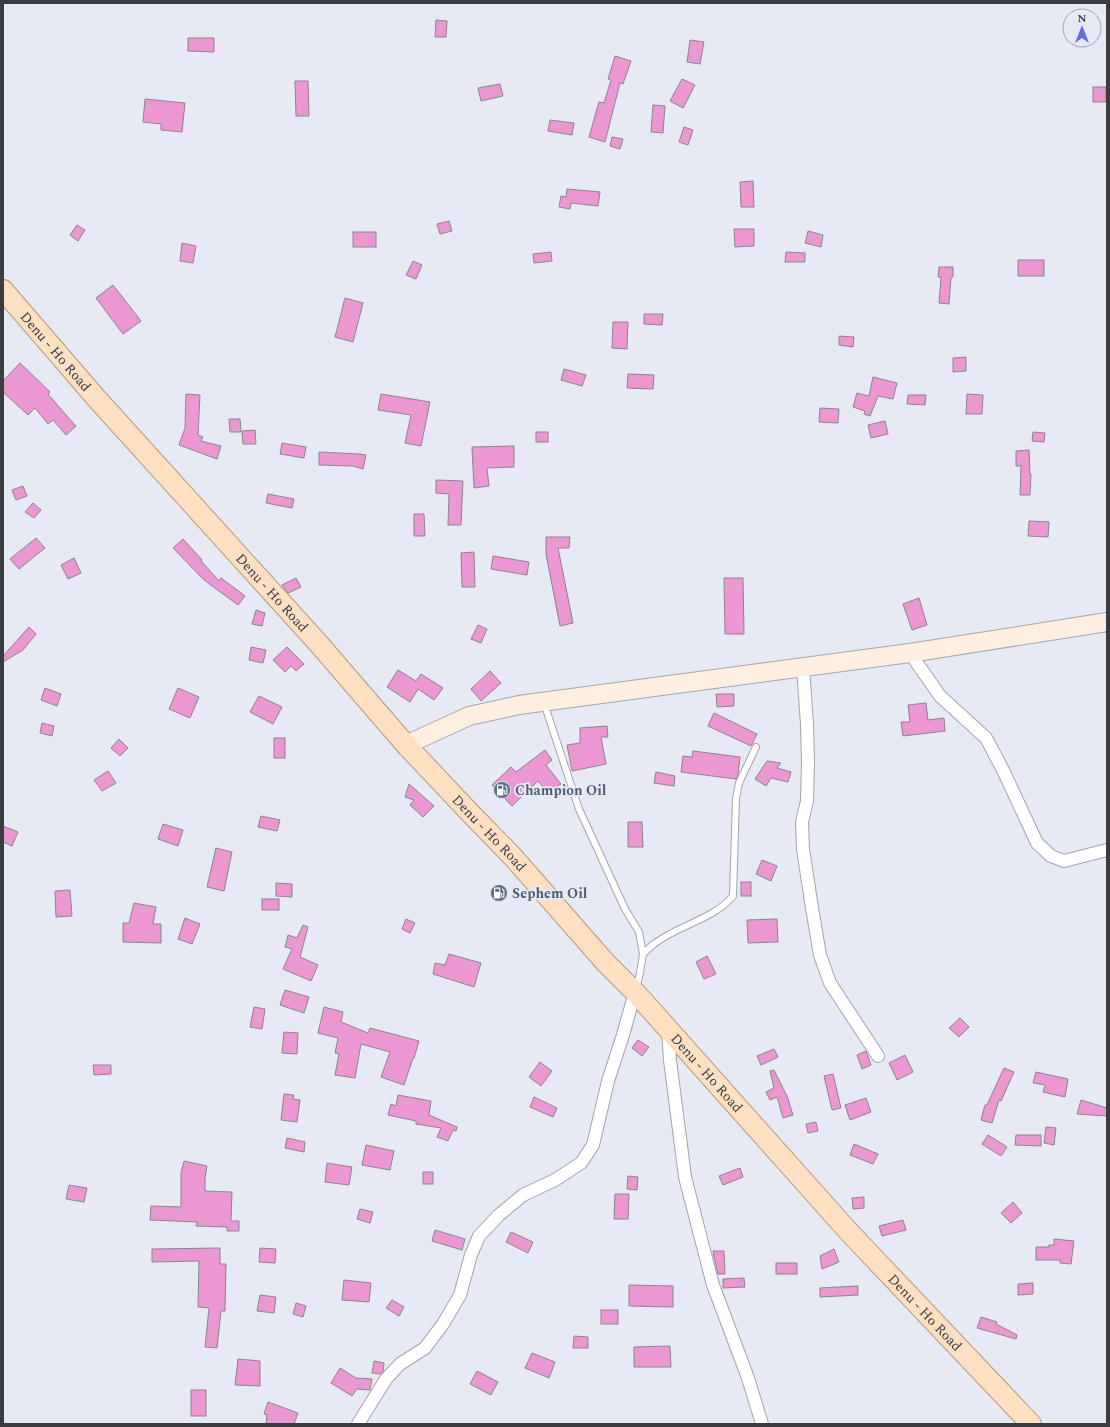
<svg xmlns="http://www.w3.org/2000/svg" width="1110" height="1427" font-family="Spectral,serif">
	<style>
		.building { fill: #ea97d2; stroke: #8d848a }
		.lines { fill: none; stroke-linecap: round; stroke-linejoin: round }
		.lane-casing { stroke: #a3a4ae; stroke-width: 8 }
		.street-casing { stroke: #a3a4ae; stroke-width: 14 }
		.secondary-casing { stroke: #a3a4ae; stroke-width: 20 }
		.primary-casing { stroke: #b89879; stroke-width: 22 }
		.lane { stroke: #fff; stroke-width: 6 }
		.street { stroke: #fff; stroke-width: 12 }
		.secondary { stroke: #feefe0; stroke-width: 18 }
		.primary { stroke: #fddfc1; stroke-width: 20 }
		.labels { text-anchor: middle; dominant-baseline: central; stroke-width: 3.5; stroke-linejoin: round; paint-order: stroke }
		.street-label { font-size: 14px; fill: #3b3c40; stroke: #e7e9f4 }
		.service-label { font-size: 14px; font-weight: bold; fill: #4e5e75; stroke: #e7e9f4; text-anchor: start }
	</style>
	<rect width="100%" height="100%" fill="#e7e9f4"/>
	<g class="building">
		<path d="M436 20 447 21 446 37H435Z"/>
		<path d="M188 38H214V52L188 51Z"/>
		<path d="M690 40 704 42 700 64 687 62Z"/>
		<path d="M615 56 631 61 623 84 620 83 605 142 589 137 599 102 604 103 611 80 608 79Z"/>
		<path d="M682 79 695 85 683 108 670 101Z"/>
		<path d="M295 81H308L309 116H296Z"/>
		<path d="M500 84 503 96 481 101 478 88Z"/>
		<rect x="1093" y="87" width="13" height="15"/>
		<path d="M145 99 185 103 182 132 161 130V124L143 122Z"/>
		<path d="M653 105 665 106 663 133 651 132Z"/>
		<path d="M550 120 574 123 572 135 548 131Z"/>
		<path d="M684 127 693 130 688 145 679 142Z"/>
		<path d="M612 137 623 139 620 149 610 146Z"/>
		<path d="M753 181 754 207H741L740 182Z"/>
		<path d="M567 189 600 192 598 206 571 203 570 209 559 207 561 196 566 197Z"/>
		<path d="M449 221 452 231 440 234 437 224Z"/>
		<path d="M77 225 85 230 78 241 70 235Z"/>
		<path d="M734 229H754V246L735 247Z"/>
		<path d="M808 231 823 235 821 247 805 243Z"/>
		<rect x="353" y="232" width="23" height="15"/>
		<path d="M182 243 196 246 193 263 180 261Z"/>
		<path d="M551 252 552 261 534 263 533 254Z"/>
		<path d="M786 252 805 253V262H785Z"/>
		<rect x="1018" y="260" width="26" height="16"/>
		<path d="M413 261 422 265 416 279 406 275Z"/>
		<path d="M939 267H953V277H951L949 304 939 303 941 277H938Z"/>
		<path d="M113 285 141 321 123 334 96 298Z"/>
		<path d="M345 298 363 303 353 342 335 337Z"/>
		<path d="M644 314H663L662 325 644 324Z"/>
		<path d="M613 322H628L627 349 612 348Z"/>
		<path d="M839 336 854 337 853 347 839 345Z"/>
		<path d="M966 357V371L953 372V358Z"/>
		<path d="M20 363 50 392 48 394 66 415 76 426 66 435 53 420 48 424 35 408 28 415 3 392V381Z"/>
		<path d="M564 369 586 375 582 386 561 380Z"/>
		<path d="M628 374 654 375 653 389 627 388Z"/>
		<path d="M873 377 897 383 893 399 878 396 870 416 864 414 865 411 853 407 857 393 869 396Z"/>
		<path d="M186 394 200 395 198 435 203 437 201 441 221 446 217 459 179 445 185 428Z"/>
		<path d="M381 394 430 402 421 446 405 443 411 415 378 410Z"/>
		<path d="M967 394 983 395 982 414H966Z"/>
		<path d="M908 395H926L925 405 907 404Z"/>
		<path d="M820 408 839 409 838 423 819 422Z"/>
		<path d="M229 419H240L241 432H230Z"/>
		<path d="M885 421 888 434 871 438 868 425Z"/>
		<path d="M255 430 256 444H243L242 431Z"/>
		<rect x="536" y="432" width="12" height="10"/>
		<path d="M1033 432 1045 433 1044 442 1032 441Z"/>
		<path d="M282 443 306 447 304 458 280 454Z"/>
		<path d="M514 446V467L487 468 489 486 474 488 472 447Z"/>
		<path d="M1029 450 1030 474H1031L1030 495H1020L1021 466H1016V451Z"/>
		<path d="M319 452 359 454 366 455 363 469 353 466 319 465Z"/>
		<path d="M436 480 463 481 461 525H448L449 494 436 493Z"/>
		<path d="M23 486 27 496 16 500 12 490Z"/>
		<path d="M268 494 294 499 292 508 266 503Z"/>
		<path d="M33 503 41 510 34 518 25 512Z"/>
		<path d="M414 514H424L425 536H414Z"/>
		<path d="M1029 521 1049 522 1048 537 1028 536Z"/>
		<path d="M546 537H570L569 548H558L573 623 560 626 546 554Z"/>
		<path d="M36 538 45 548 19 569 10 559Z"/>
		<path d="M183 539 202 560 201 561 219 581 221 578 245 596 238 605 204 580 173 548Z"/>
		<path d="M474 552 475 587H462L461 553Z"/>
		<path d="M493 556 529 562 527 575 491 569Z"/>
		<path d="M74 558 81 573 68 579 61 565Z"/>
		<path d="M296 578 301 587 288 593 282 585Z"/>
		<path d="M724 578H743L744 634H725Z"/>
		<path d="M919 598 927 625 912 630 903 604Z"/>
		<path d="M256 610 265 613 262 626 252 624Z"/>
		<path d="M478 625 487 629 481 643 471 639Z"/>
		<path d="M29 627 36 634 23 650 3 662V656Z"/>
		<path d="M251 647 266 650 263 663 249 660Z"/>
		<path d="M287 647 304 664 296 671 291 666 285 672 273 660Z"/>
		<path d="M398 670 416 681 421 674 443 688 434 700 418 689 410 702 387 687Z"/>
		<path d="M490 671 501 683 481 701 471 689Z"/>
		<path d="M45 688 61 694 57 706 41 700Z"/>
		<path d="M178 688 199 697 190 718 169 709Z"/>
		<path d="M716 694H734V706L717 707Z"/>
		<path d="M259 696 282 707 273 724 250 712Z"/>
		<path d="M926 703 928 720 944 718 945 731 903 736 901 722H910L908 705Z"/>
		<path d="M714 713 757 734 751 746 708 726Z"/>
		<path d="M42 723 54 726 52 736 40 733Z"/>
		<path d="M607 726 608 737H601L606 764 572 771 567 745 580 743V728Z"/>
		<rect x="274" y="738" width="11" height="20"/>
		<path d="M119 739 128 748 120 756 111 748Z"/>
		<path d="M545 750 552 760 546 765 561 784 548 793 538 781 512 806 492 785 511 767 516 772Z"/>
		<path d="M693 751 740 757 738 775 736 779 681 772 683 756 692 757Z"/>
		<path d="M767 761 781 763 777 768 791 772 788 782 771 778 766 786 755 779Z"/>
		<path d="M108 771 116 783 102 791 94 780Z"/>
		<path d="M656 772 675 776 674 786 654 783Z"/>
		<path d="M409 784 434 806 423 817 410 805 414 800 405 797Z"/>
		<path d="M261 816 280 820 277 831 258 827Z"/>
		<path d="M628 822H642L643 847H628Z"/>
		<path d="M163 824 183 830 178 846 158 839Z"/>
		<path d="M3 826 18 832 12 846 3 842Z"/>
		<path d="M216 848 232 852 224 891 207 887Z"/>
		<path d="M762 860 777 866 771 881 756 874Z"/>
		<rect x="741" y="882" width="10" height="14"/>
		<path d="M276 883 292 884V897L276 896Z"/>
		<path d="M70 890 72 916 56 917 55 891Z"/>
		<rect x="262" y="899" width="17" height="11"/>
		<path d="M134 903 156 907 153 924H161V943L123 942V923H129Z"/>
		<path d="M185 918 200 924 192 944 178 939Z"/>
		<path d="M406 919 415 923 410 933 402 929Z"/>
		<path d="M777 919 778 942 748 943 747 920Z"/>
		<path d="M303 925 308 927 300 957 318 965 311 981 283 969 292 949 285 947 288 935 297 938Z"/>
		<path d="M449 954 481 963 474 987 433 974 435 963 445 965Z"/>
		<path d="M707 956 716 974 704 979 696 962Z"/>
		<path d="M285 990 309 997 304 1013 280 1005Z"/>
		<path d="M254 1007 265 1009 262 1029 250 1027Z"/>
		<path d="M324 1007 343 1012 341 1022 368 1033 370 1028 419 1041 414 1058H413L404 1085 381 1077 390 1052 361 1044 355 1078 335 1075 339 1054 335 1053 338 1038 318 1033Z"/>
		<path d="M960 1018 969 1027 959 1037 949 1028Z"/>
		<path d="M284 1032 298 1033 297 1054 282 1053Z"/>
		<path d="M638 1040 649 1047 642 1056 632 1048Z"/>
		<path d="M774 1049 778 1057 761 1065 757 1056Z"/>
		<path d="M866 1051 871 1065 862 1069 857 1055Z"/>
		<path d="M905 1055 913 1072 897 1080 889 1063Z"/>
		<path d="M540 1062 552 1071 541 1086 529 1077Z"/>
		<path d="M93 1065H111V1074L94 1075Z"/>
		<path d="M1004 1068 1014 1072 1001 1101 999 1100 992 1123 981 1120 985 1105H987Z"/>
		<path d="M774 1070 787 1096 793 1115 783 1118 777 1097 770 1100 766 1092 774 1088 770 1071Z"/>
		<path d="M1036 1072 1068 1079 1065 1097 1043 1092 1045 1085 1033 1083Z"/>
		<path d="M833 1074 841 1108 832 1110 824 1076Z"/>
		<path d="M284 1094 294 1095 293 1099 300 1100 297 1122 281 1120Z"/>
		<path d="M398 1095 431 1101 429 1115 457 1127 456 1131 453 1130 448 1141 437 1137 441 1128 416 1124V1121L388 1115 391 1104 396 1106Z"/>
		<path d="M534 1097 557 1108 553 1117 530 1107Z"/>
		<path d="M866 1098 871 1112 850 1120 845 1105Z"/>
		<path d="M1081 1100 1107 1108V1116L1077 1114Z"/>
		<path d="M816 1122 818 1131 808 1133 806 1124Z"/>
		<path d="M1046 1127 1056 1128 1054 1145 1044 1143Z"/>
		<path d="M988 1135 1007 1147 1001 1156 982 1144Z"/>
		<path d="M1016 1135H1041V1146L1015 1145Z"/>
		<path d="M287 1138 305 1142 304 1152 285 1148Z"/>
		<path d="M854 1144 878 1154 873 1164 850 1155Z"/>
		<path d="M366 1145 394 1151 390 1170 362 1165Z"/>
		<path d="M184 1161 207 1166 205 1178V1191L232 1192 231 1221H239V1231H227V1227L196 1226 197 1222 150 1220 151 1206 181 1207V1173Z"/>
		<path d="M327 1163 352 1167 349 1185 325 1182Z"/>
		<path d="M740 1168 743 1177 723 1185 719 1176Z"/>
		<rect x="423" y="1172" width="10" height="12"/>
		<path d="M628 1176 638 1177 637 1190 627 1189Z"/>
		<path d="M69 1185 87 1188 84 1202 66 1199Z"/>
		<path d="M615 1194H629L628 1219H614Z"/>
		<path d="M864 1197V1208L853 1209 852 1198Z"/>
		<path d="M1013 1202 1022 1213 1011 1223 1001 1213Z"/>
		<path d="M360 1209 373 1212 370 1223 357 1219Z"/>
		<path d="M903 1220 906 1230 882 1236 879 1226Z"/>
		<path d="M435 1230 465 1239 462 1250 432 1241Z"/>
		<path d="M511 1232 533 1242 528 1253 506 1242Z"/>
		<path d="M1054 1239 1074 1241 1071 1264 1060 1263V1260H1036V1247H1049V1245H1054Z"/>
		<path d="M220 1248V1264H226L225 1311H221L217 1348 205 1347 209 1308 198 1307 199 1261 152 1262V1249Z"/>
		<path d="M260 1248 276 1249 275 1263 259 1262Z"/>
		<path d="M834 1249 839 1262 822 1269 820 1256Z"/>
		<path d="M713 1251H724L725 1274H718L714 1257Z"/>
		<rect x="776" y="1263" width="21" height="11"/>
		<path d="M744 1278 745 1287 723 1288V1279Z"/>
		<path d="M344 1280 371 1283 369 1302 342 1300Z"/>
		<path d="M1033 1283V1294L1018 1295V1284Z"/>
		<path d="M629 1285 673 1286V1307L629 1306Z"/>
		<path d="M858 1286V1295L820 1297V1288Z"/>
		<path d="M260 1295 276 1297 274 1313 257 1311Z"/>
		<path d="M392 1300 404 1307 399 1316 386 1308Z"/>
		<path d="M296 1303 306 1306 303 1317 293 1314Z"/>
		<rect x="601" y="1310" width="17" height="14"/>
		<path d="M981 1317 997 1322 996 1324 1017 1335 1016 1339 977 1328Z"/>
		<path d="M574 1336 588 1337V1348H573Z"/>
		<path d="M670 1346 671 1367H634V1347Z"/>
		<path d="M532 1353 555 1362 549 1378 525 1368Z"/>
		<path d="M238 1359 260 1361V1386L235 1385Z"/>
		<path d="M374 1361 384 1363 383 1372 380 1374 372 1373Z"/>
		<path d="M340 1368 356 1378 372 1379 370 1390 357 1389 352 1396 331 1383Z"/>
		<path d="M477 1371 498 1382 491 1395 470 1384Z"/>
		<rect x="191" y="1390" width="15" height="26"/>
		<path d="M268 1402 298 1413 294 1424H266L267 1415 264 1414Z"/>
	</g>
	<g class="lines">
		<g class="lane-casing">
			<g id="lane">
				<path d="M544 703 579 809 625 909 639 932 643 954 640 973 636 989"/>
				<path d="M643 954C646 951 650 947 654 944 678 925 713 920 733 896L736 799 739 783 756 747"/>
			</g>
		</g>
		<g class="street-casing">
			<g id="street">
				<path d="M910 653 940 696 986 738 1003 770 1037 843 1051 856 1064 861 1107 850"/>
				<path d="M803 668 807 724 808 761 807 801 802 822 803 849 812 908 820 955 830 983 878 1056"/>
				<path d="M668 1030 670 1060 685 1177 713 1285 748 1378 762 1424"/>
				<path d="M358 1424 386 1379 400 1364 425 1348 443 1324 460 1295 471 1255 479 1236 499 1215 523 1195 555 1180 581 1163 593 1145 608 1081 623 1035 635 992"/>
			</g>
		</g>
		<g class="secondary-casing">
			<path id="secondary" d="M406 745 469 716 519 705 910 653 1107 622"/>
		</g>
		<g class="primary-casing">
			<g id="primary">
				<path id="s1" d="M3 290 97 399 318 643 406 745 473 816 513 857 605 962 635 992 849 1232 1031 1424"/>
			</g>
		</g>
		<use href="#lane" class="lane"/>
		<use href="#street" class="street"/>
		<use href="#secondary" class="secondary"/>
		<use href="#primary" class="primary"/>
	</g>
	<defs>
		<g id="fuel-disc" transform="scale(0.9)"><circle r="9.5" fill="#5c6f8a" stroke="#e7e9f4"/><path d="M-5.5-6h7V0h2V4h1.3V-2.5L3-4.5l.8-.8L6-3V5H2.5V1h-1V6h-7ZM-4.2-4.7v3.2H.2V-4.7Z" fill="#fff"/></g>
	</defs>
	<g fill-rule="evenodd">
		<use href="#fuel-disc" x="502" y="790"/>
		<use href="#fuel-disc" x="499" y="893"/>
	</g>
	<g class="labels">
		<g class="street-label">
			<text stroke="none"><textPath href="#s1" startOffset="81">Denu - Ho Road</textPath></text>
			<text stroke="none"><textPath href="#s1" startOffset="405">Denu - Ho Road</textPath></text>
			<text stroke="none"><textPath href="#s1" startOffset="729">Denu - Ho Road</textPath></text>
			<text stroke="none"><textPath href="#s1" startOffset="1053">Denu - Ho Road</textPath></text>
			<text stroke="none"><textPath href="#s1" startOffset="1377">Denu - Ho Road</textPath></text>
		</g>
		<g class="service-label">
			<text x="515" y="790">Champion Oil</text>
			<text x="512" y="893">Sephem Oil</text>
		</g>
	</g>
	<rect width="1110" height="1427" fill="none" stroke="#3b3c40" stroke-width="8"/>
	<g transform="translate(1082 28)"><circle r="19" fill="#e7e9f4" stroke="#a2a4ac"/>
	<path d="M0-3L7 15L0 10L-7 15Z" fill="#656ae3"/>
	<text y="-6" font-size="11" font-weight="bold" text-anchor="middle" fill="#3b3c40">N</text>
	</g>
</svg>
